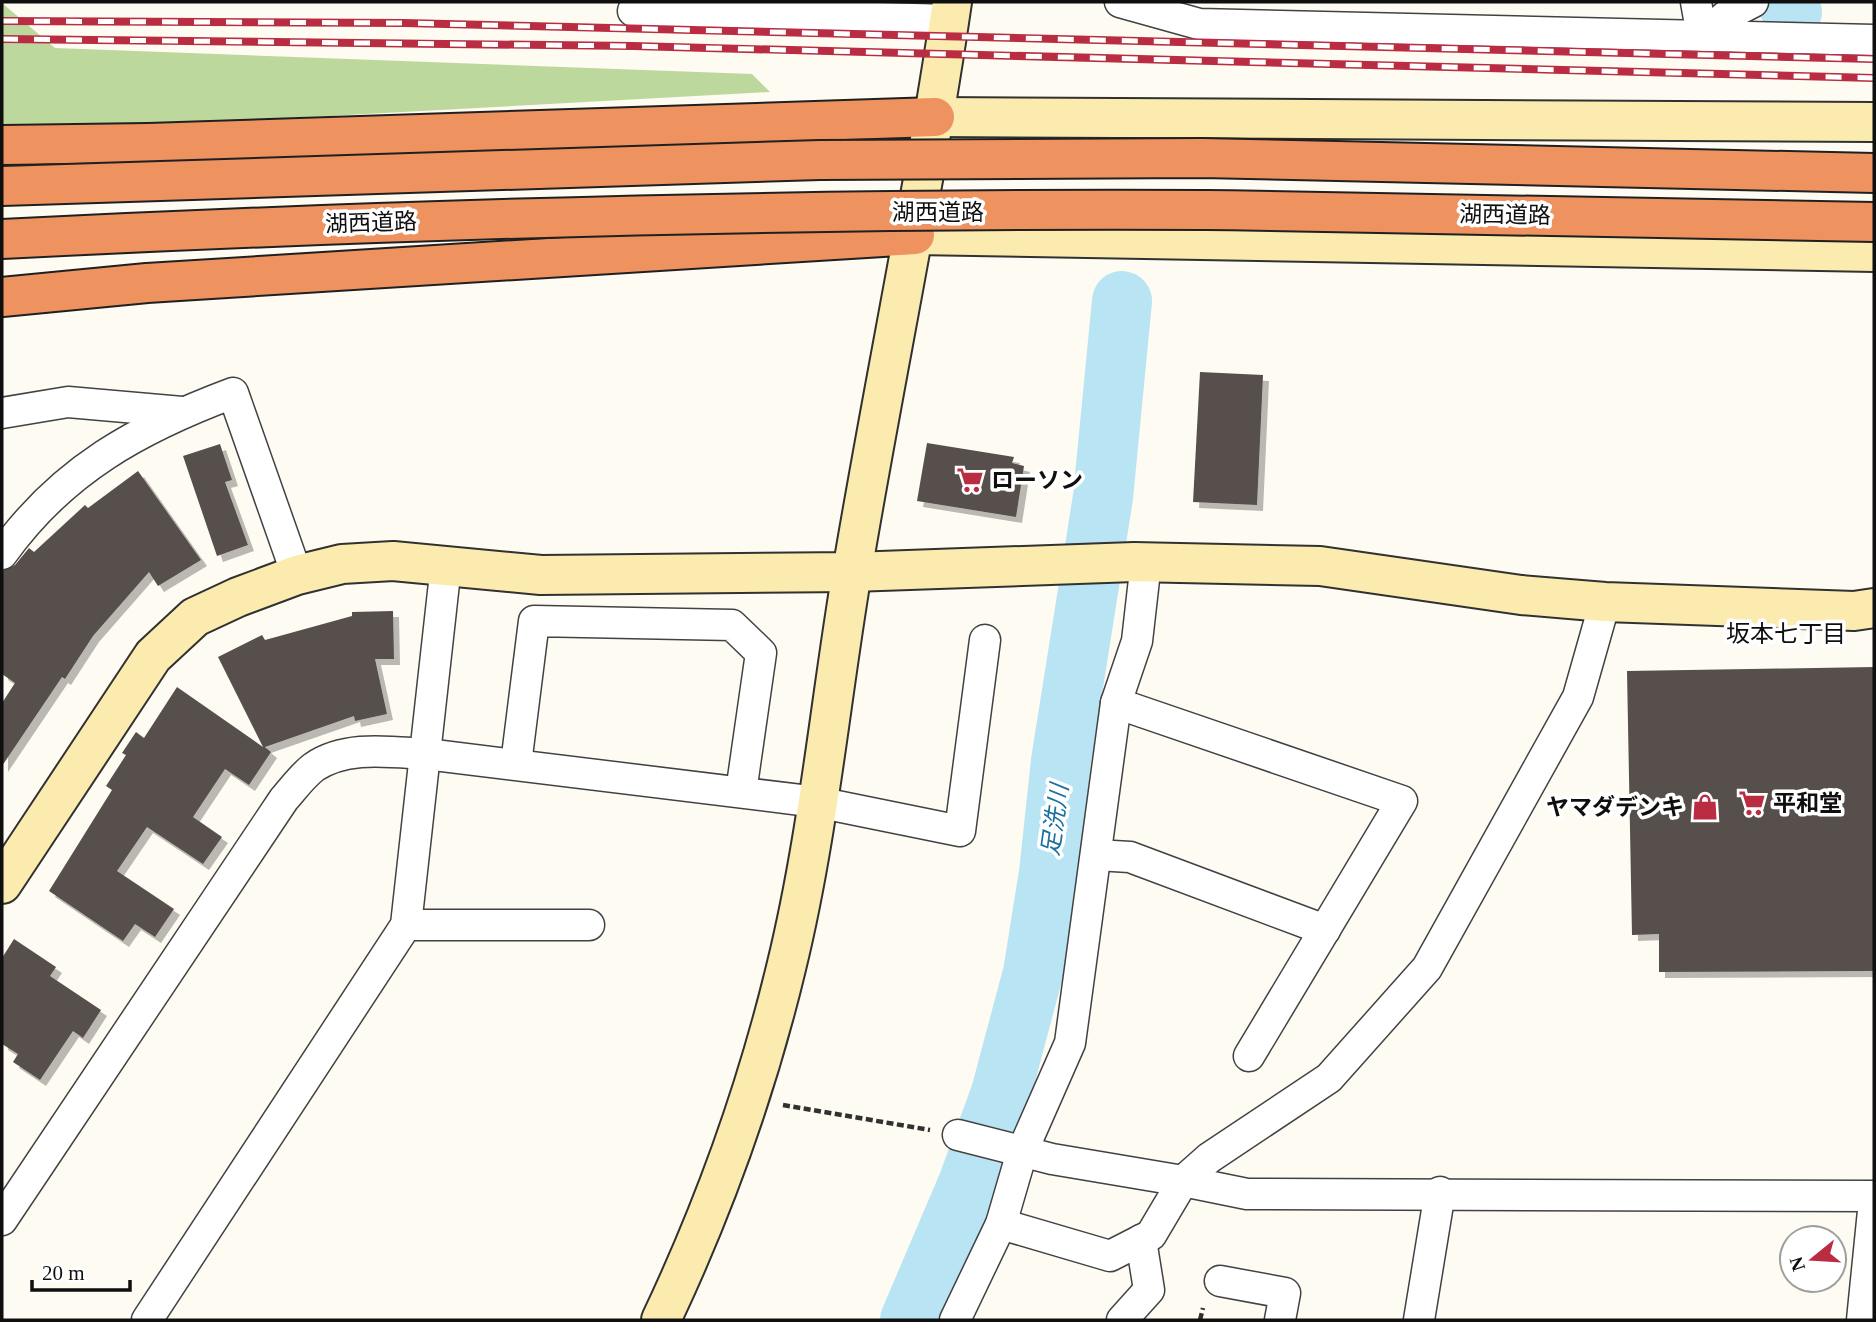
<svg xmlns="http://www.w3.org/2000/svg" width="1876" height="1322" font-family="'Times New Roman','Noto Sans JP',serif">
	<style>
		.forest { fill: #bdd89c }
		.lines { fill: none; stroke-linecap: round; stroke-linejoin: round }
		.river { stroke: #b8e4f4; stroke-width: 60 }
		.building { fill: #574f4c; filter: url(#shadow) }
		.street-casing { stroke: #424242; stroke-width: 33 }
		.secondary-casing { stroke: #313131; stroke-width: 42 }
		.highway-casing { stroke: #202020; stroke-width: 42 }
		.path { stroke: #313131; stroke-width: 4.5; stroke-dasharray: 7 3.5; stroke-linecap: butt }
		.street { stroke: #fff; stroke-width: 30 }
		.secondary { stroke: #fbebaf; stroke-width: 38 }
		.highway { stroke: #ee9260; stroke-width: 38 }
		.rail-casing { stroke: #ba2c41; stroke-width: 8 }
		.rail { stroke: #fff; stroke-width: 5; stroke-dasharray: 16; stroke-linecap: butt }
		.highway-bridge-casing { stroke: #202020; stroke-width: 42; stroke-linecap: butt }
		.highway-bridge { stroke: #ee9260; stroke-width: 38 }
		.labels { text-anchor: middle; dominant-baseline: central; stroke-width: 7; stroke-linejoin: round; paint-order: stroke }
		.street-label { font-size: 23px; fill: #0f0f0f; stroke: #fff }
		.poi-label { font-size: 23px; font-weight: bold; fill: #0f0f0f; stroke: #fff; text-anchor: start }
		.neighbourhood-label { font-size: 24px; fill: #0f0f0f; stroke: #fff }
		.water-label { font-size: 24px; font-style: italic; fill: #1c729d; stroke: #fff }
	</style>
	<defs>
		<filter id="shadow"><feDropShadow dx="6" dy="6" stdDeviation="0" flood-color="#0004"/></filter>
	</defs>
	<rect width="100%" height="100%" fill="#fefbf2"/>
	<path class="forest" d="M2 3 55 48 752 74 770 92 145 126 2 128Z"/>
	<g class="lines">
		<g class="river">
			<path d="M1787 2 1792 12"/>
			<path d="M910 1320 968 1184 1001 1093 1033 973 1049 873 1061 761 1103 497 1122 301"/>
		</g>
	</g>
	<g class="building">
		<path d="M1200 372 1263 375 1257 505 1193 502Z"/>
		<path d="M927 443 1014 457 1012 463 1024 466 1016 517 917 501Z"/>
		<path d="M220 444 232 480 225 482 248 545 217 556 183 456Z"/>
		<path d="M138 471 201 560 158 586 149 572 93 636 65 679 62 677 2 766V703L15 683 2 674V571L15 565 29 548 34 552 85 505 88 508Z"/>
		<path d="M393 611 394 659H375L387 714 355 721 354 716 265 747 271 752 249 785 225 769 193 817 222 837 203 864 147 827 117 871 174 909 155 937 135 924 123 941 49 891 112 790 106 786 126 755 122 753 136 732 144 738 177 687 263 747 218 657 262 635 265 640 352 616V612Z"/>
		<path d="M1874 667V971L1659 972V934L1632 935 1627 671Z"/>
		<path d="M14 939 56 967 50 976 101 1010 83 1038 73 1031 40 1080 13 1062 18 1054 2 1044V958Z"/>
	</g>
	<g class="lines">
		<g class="street-casing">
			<g id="street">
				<path d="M1120 2 1199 24 1874 40"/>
				<path d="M1696 2 1702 36 1726 16 1753 2"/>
				<path d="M633 11 949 20"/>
				<path d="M2 413 68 402 182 412"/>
				<path d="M2 554C62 470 139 428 233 393L297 575"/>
				<path d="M1605 602 1578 697 1427 968 1329 1078 1209 1158 1183 1181 1247 1194 1874 1196"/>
				<path d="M1116 703 1402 801 1249 1056"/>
				<path d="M516 764 534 621 732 625 761 653 741 792"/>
				<path d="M1096 855 1130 857 1325 930"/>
				<path d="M406 925H589"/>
				<path d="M958 1135 1052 1159 1183 1181 1151 1235 1110 1256 1001 1224"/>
				<path d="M2 1220 284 799C293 789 303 775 314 767 346 745 390 752 426 754L817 802 960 831 985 640"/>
				<path d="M1220 1281 1285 1293 1280 1320"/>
				<path d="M147 1320 406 925 446 565"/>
				<path d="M955 1320 1001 1224 1022 1152 1070 1043 1116 703 1137 641 1146 562"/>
				<path d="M1122 1320 1149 1290 1141 1240"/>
				<path d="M1419 1320 1440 1192"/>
				<path d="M1862 1320 1874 1201"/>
			</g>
		</g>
		<g class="secondary-casing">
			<g id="secondary">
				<path d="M935 117 1874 122"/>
				<path d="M915 235 1874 252"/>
				<path d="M2 884 153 656 195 617 238 597 297 575 342 564 393 561 541 575 852 572 1134 562 1320 566 1521 595 1605 602 1854 611 1874 608"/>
				<path d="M661 1320C714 1208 757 1088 786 968 818 838 830 703 852 572 884 381 924 193 952 2"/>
			</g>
		</g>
		<g class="highway-casing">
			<g id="highway">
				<path d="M2 145 148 143 935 117"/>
				<path d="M2 297 147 283 915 235"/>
			</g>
		</g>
		<g class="path">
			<path d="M783 1105 930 1130"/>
			<path d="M1200 1320 1203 1308"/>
		</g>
		<use href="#street" class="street"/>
		<use href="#secondary" class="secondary"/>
		<use href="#highway" class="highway"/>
		<g class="rail-casing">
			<g id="rail">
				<path d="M2 21 404 23 1874 59"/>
				<path d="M2 39 633 46 1874 78"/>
			</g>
		</g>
		<use href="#rail" class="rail"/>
		<g class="highway-bridge-casing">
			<g id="highway-bridge">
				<path d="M2 186 820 160 1202 158 1874 173"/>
				<path d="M2 239C403 219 804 208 1206 210 1429 212 1652 218 1874 222"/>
			</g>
		</g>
		<use href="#highway-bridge" class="highway-bridge"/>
	</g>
	<defs>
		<g id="supermarket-bare" transform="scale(2.1)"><path d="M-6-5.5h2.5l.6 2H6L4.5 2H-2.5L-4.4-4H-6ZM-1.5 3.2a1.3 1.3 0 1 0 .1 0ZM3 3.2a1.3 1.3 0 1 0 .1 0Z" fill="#ba2c41" stroke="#fff" stroke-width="2.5" paint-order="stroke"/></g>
		<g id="shop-bare" transform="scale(2.1)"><path d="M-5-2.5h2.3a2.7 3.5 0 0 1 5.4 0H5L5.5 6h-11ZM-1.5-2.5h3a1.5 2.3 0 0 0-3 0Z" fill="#ba2c41" stroke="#fff" stroke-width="2.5" paint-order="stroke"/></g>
	</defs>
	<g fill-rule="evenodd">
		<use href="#supermarket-bare" x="970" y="480"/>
		<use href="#supermarket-bare" x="1752" y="803"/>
		<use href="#shop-bare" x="1705" y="807"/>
	</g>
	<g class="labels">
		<g class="street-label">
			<text x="938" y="212">湖西道路</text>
			<text transform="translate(1505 215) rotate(1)">湖西道路</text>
			<text transform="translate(371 223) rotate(-2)">湖西道路</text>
		</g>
		<g class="poi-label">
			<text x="991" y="480">ローソン</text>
			<text x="1773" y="803">平和堂</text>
			<text x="1684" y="807" text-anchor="end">ヤマダデンキ</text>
		</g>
		<g class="neighbourhood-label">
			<text x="1786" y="634">坂本七丁目</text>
		</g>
		<g class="water-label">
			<text transform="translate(1055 820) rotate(-82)">足洗川</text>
		</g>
	</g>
	<rect width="1876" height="1322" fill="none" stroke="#0f0f0f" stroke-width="7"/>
	<g transform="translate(1813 1259) rotate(252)"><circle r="33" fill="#ffffff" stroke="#9f9f9f" stroke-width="2"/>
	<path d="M0-5L12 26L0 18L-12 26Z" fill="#ba2c41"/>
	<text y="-10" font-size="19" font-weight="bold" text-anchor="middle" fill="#0f0f0f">N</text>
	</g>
	<path d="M32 1280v10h98v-10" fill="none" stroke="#0f0f0f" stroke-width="3.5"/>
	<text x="42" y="1280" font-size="21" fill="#0f0f0f" stroke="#ffffff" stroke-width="5" paint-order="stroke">20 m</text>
</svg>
